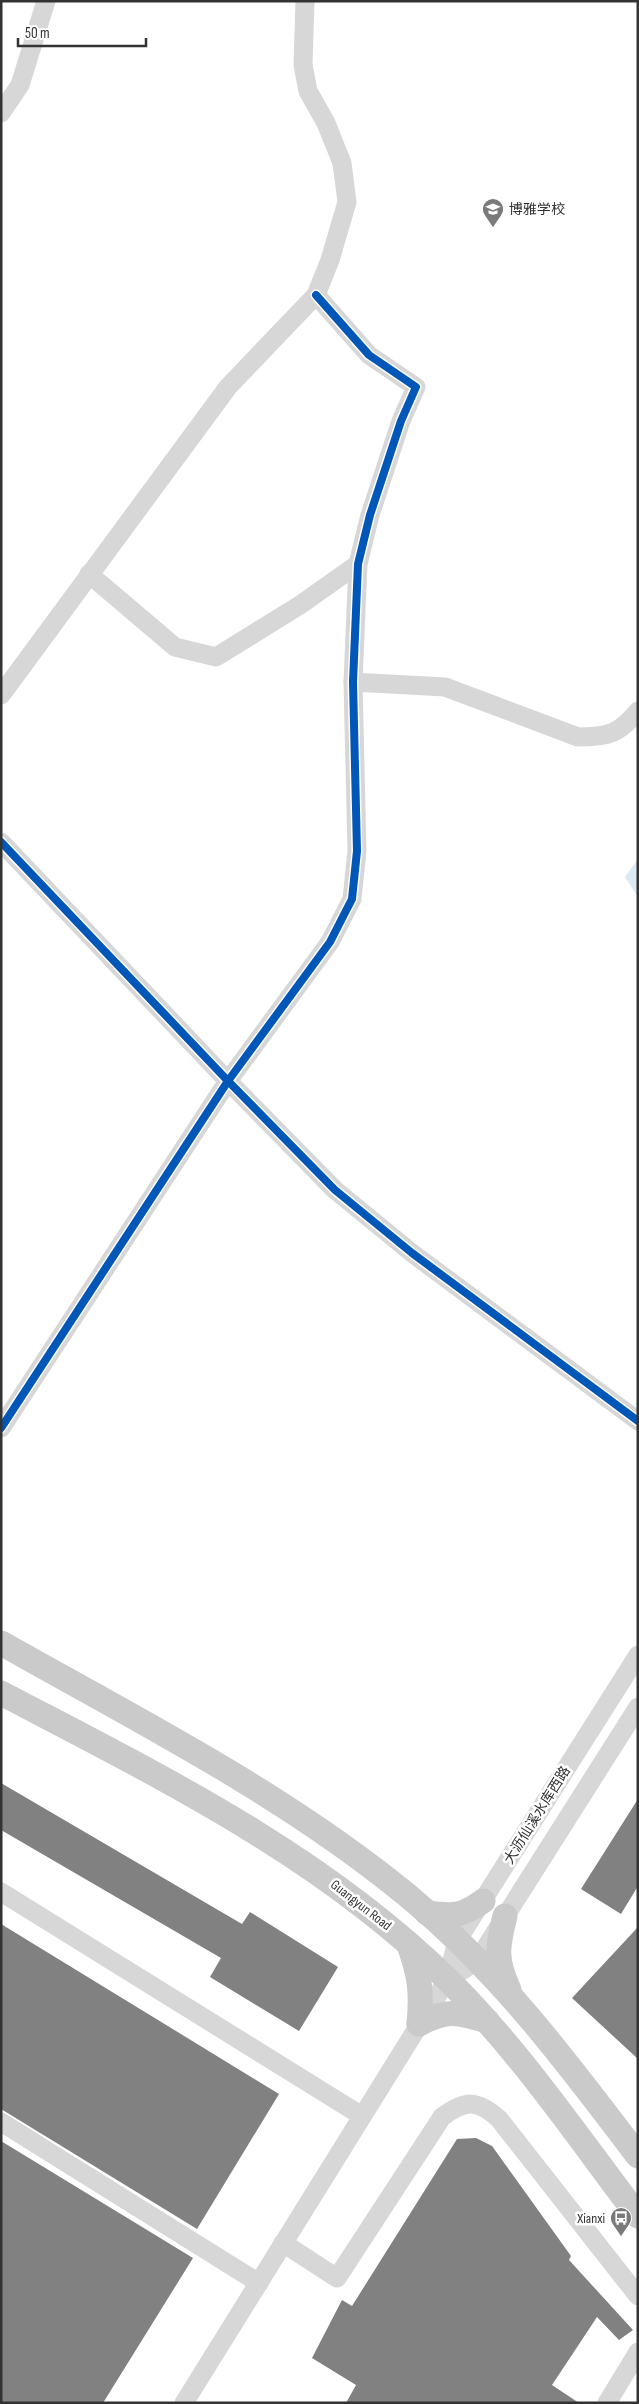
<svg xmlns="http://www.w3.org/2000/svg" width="639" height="2404" font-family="'Sofia Sans Condensed','Noto Sans SC',sans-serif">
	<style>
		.water { fill: #dceaf4 }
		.building { fill: #818181 }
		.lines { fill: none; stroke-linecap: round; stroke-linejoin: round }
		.minor { stroke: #d7d7d7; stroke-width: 19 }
		.major { stroke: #cacaca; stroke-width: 25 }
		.cycleway-casing { stroke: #fff; stroke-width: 11 }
		.cycleway { stroke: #0057b8; stroke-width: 8 }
		.labels { text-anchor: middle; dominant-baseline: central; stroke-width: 5; stroke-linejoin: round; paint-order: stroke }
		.poi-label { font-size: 14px; fill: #333; stroke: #fff; text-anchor: start }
		.street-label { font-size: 14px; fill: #333; stroke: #fff }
	</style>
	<rect width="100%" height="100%" fill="#fff"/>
	<path class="water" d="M638 859V897L625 877Z"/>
	<g class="building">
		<path d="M1 1783 242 1924 250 1912 338 1967 299 2031 210 1977 221 1958 1 1830Z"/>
		<path d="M638 1799V1886L621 1914 581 1889Z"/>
		<path d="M1 1924 279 2094 197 2229 1 2109Z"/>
		<path d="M638 1927V2059L572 1998Z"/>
		<path d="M476 2138 492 2146 571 2256 569 2260 633 2330 619 2340 597 2317 552 2385 579 2403H346L356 2385 312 2358 342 2300 352 2306 457 2139Z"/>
		<path d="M1 2141 193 2258 103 2403H1Z"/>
	</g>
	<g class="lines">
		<g class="minor">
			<path d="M1 113 20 85 46 1"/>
			<path d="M89 574 175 647 216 657 300 605 358 564"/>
			<path d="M353 682 445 687 578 737C608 737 619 734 638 711"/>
			<path d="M1 695 228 387 316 295 330 260 347 202 342 163 326 123 308 91 303 65 305 1"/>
			<path d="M1 842 228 1081 335 1190 412 1253 638 1421"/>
			<path d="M1 1428 228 1081 330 942 352 899 357 851 353 682 358 564 370 515 401 421 416 387 369 355 316 295"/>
			<path d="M1 1892 362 2116"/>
			<path d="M447 1980 457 1941 638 1655"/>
			<path d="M1 2122 259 2283"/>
			<path d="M283 2243 337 2278 442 2117C465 2100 477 2099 499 2119L638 2296"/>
			<path d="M184 2403 447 1980 477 1961 638 1707"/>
			<path d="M607 2403 638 2352"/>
		</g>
		<g class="major">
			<path d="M1 1643C139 1721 284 1794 407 1895 499 1971 566 2061 638 2156"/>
			<path d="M1 1693C159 1776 320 1854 448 1980 520 2051 577 2136 638 2216"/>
			<path d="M427 1913C453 1916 461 1917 483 1901"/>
			<path d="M505 1916C497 1948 495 1959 509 1990"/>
			<path d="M409 1945C420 1975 422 1993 419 2024"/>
			<path d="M419 2024C447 2009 458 2012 487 2021"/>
		</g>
		<g class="cycleway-casing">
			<g id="cycleway">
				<path d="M1 842 228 1081 335 1190 412 1253 638 1421"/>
				<path d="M1 1428 228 1081 330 942 352 899 357 851 353 682 358 564 370 515 401 421 416 387 369 355 316 295"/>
			</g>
		</g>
		<use href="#cycleway" class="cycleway"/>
	</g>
	<defs>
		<g id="school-pin" transform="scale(1.125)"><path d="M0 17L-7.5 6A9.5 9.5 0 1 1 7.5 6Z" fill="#7a7a7a" stroke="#fff"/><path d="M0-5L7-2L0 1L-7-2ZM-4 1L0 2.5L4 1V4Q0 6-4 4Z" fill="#fff"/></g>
		<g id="bus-pin" transform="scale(1.125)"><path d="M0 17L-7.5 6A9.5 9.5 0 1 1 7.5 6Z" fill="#7a7a7a" stroke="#fff"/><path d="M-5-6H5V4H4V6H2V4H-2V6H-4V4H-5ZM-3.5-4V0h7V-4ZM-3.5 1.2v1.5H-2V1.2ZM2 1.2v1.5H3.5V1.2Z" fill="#fff"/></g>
	</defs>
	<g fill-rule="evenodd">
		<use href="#school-pin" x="493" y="209"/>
		<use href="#bus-pin" x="621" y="2218"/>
	</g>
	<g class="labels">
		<g class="poi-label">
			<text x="509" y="209">博雅学校</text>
			<text x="605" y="2218" text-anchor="end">Xianxi</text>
		</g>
		<g class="street-label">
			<text transform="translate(537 1815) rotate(-58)">大沥仙溪水库西路</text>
			<text transform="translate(361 1905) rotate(38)">Guangyun Road</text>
		</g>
	</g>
	<rect width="639" height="2404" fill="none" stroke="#333333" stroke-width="5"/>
	<path d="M18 38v8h128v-8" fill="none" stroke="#333333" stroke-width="2.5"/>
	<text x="25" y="38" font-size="15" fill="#333333" stroke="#ffffff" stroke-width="4" paint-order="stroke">50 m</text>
</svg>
